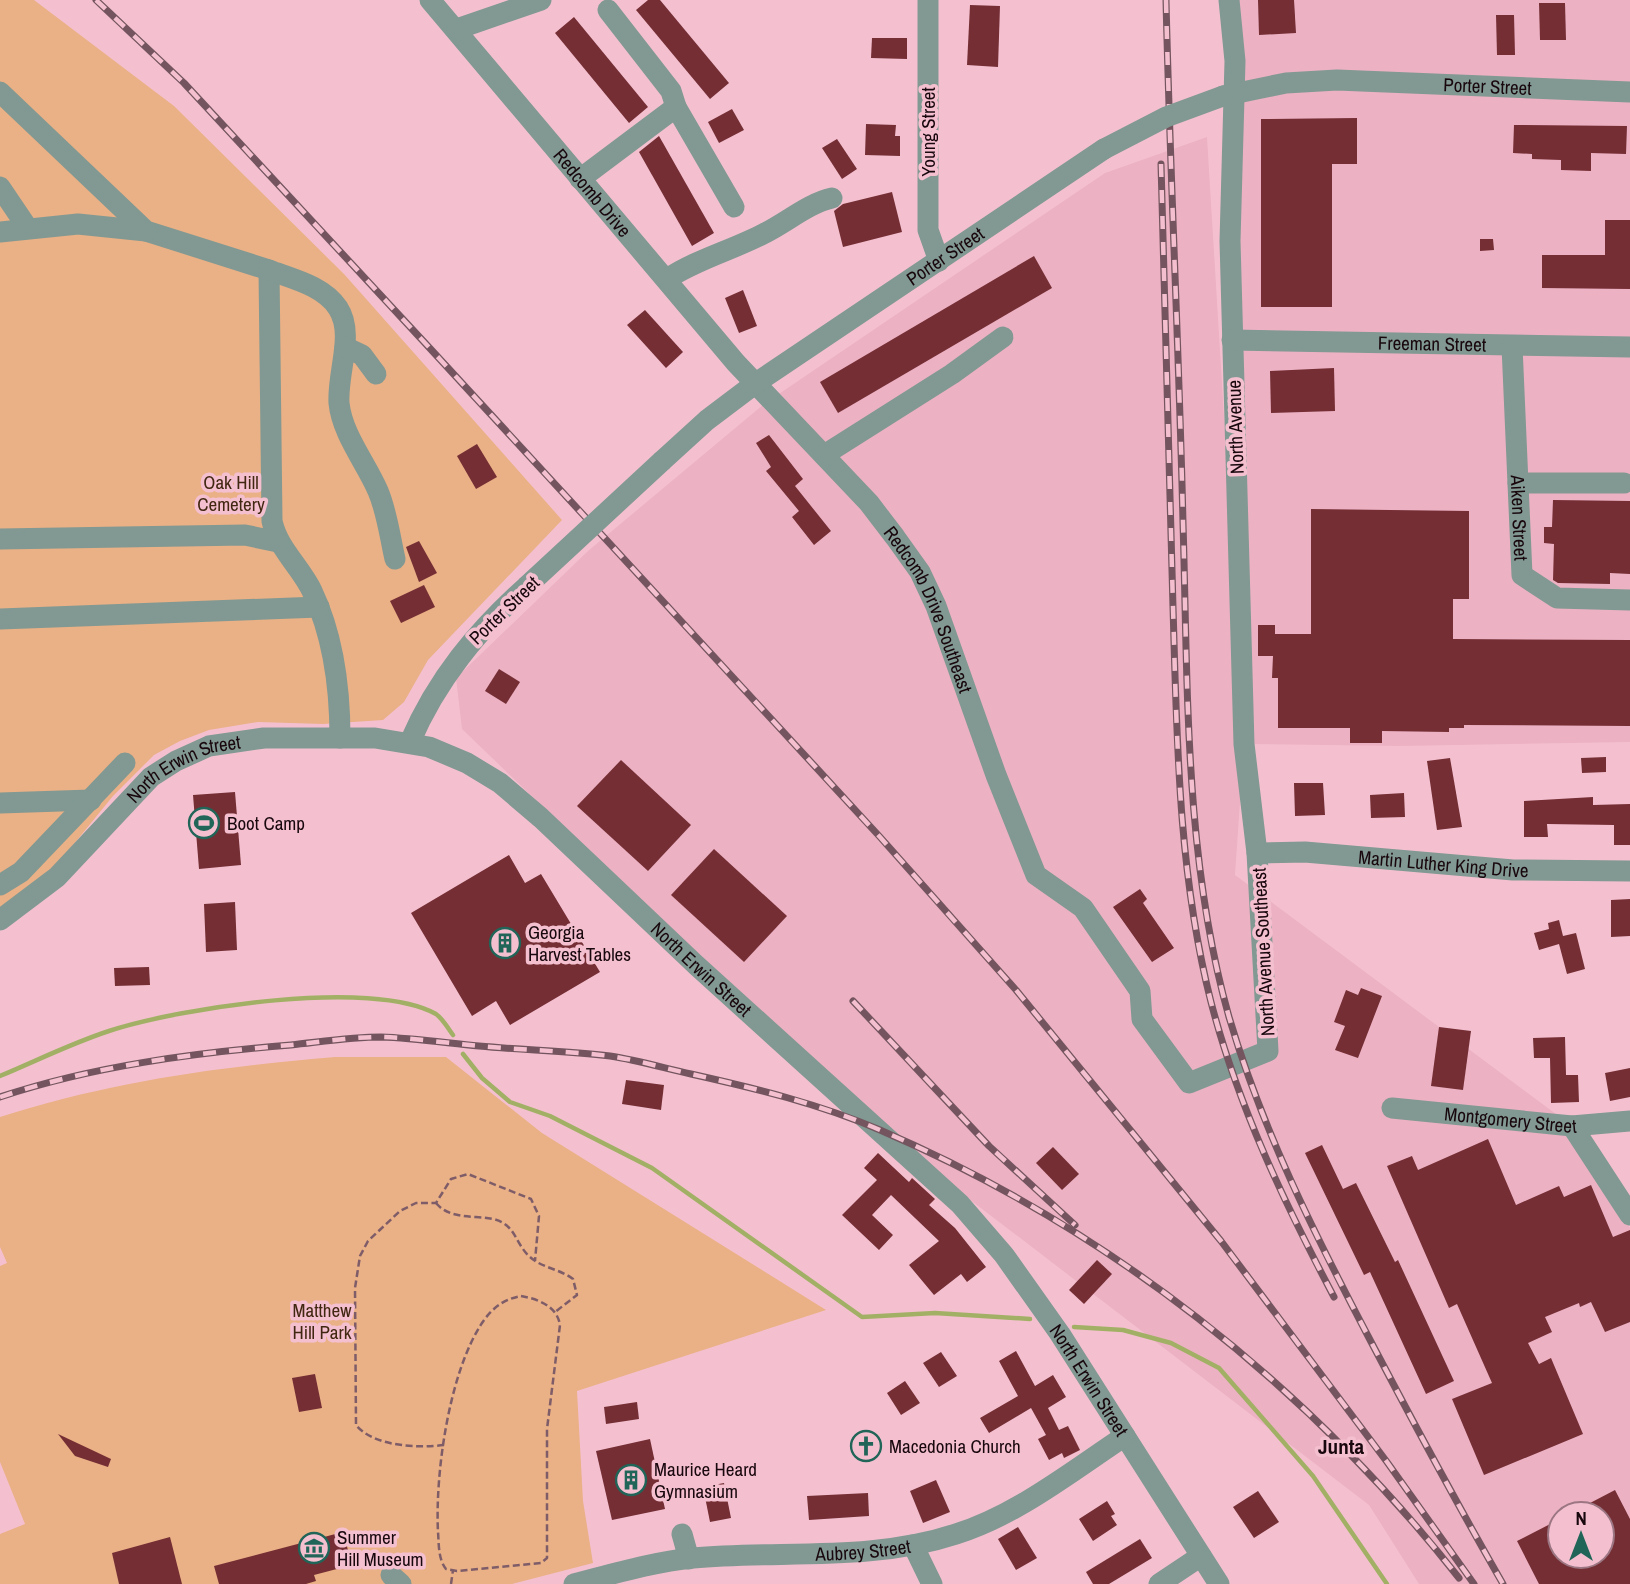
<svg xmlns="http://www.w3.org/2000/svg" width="1630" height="1584" font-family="'Archivo Narrow',sans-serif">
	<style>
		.built { fill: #ecb1c3; fill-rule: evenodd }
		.green { fill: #eab086 }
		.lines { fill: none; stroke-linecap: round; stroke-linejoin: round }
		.stream { stroke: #a2b066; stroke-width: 4.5 }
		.building { fill: #742e34 }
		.path { stroke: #7e5d68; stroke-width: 2.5; stroke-dasharray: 7 3.5; stroke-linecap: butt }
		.minor { stroke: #819992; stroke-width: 21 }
		.rail-casing { stroke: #74555f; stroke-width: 7 }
		.rail { stroke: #f4c0d0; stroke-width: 4.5; stroke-dasharray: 13; stroke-linecap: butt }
		.minor-bridge { stroke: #819992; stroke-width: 21 }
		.labels { text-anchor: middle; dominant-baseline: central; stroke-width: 7; stroke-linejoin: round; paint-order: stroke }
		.street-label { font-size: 19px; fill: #18070d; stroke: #f4c0d0 }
		.park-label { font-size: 19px; fill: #412711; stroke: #f4c0d0 }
		.poi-label { font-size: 19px; fill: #18070d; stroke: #f4c0d0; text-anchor: start }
		.neighbourhood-label { font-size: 21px; font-weight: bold; fill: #18070d; stroke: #f4c0d0 }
	</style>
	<rect width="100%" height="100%" fill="#f4c0d0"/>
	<path class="built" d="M1229 0H1630V742L1400 746 1244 744 1235 875 1572 1126 1630 1228V1584H1419L1369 1505 879 1130 462 729 456 678 588 551 764 404 1105 173 1207 137 1242 712ZM1560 1514H1602V1556H1560Z"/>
	<g class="green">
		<path d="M0 0H34L174 106 344 274 562 520 428 660 404 702 383 720 323 724 258 722 209 730 180 741 154 755 113 796 56 866 0 909Z"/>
		<path d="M335 1057H446L542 1133 826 1310 577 1391 583 1501 593 1563 512 1584H0V1534L25 1524 0 1462V1266L7 1263 0 1247V1117C113 1081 217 1067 335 1057Z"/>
	</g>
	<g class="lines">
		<g class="stream">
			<path d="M463 1054 482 1078 510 1102 550 1116 652 1168 862 1317 935 1313 1030 1319"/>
			<path d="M0 1076C36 1061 72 1043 109 1031 179 1008 372 978 436 1014 442 1018 448 1028 453 1035"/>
			<path d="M1074 1327 1123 1330 1171 1343 1219 1368 1313 1476 1387 1584"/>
		</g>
	</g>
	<g class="building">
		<path d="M648 0H660L729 83 710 99 636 10Z"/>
		<path d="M1258 0H1294L1296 33 1259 35Z"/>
		<path d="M1539 3H1565L1566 40H1540Z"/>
		<path d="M970 5 1000 6 998 67 967 65Z"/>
		<path d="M1496 15H1514L1515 55H1497Z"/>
		<path d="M574 17 648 107 629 123 555 33Z"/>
		<path d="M872 38H907V59L871 58Z"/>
		<path d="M732 109 744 130 719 143 708 122Z"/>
		<path d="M1357 118V164H1332V307H1261V119Z"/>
		<path d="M866 124 896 125 895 136H900V156L865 155Z"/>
		<path d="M1514 125 1627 126 1626 154 1591 153V171L1561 170V160L1532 159V154L1513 153Z"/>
		<path d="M659 136 714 233 692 246 639 152Z"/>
		<path d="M837 139 857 169 842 179 822 148Z"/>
		<path d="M892 192 902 232 843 247 834 211 843 204Z"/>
		<path d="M1605 220H1630V289L1542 288V255H1605Z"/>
		<path d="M1480 239H1493L1494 250 1480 251Z"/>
		<path d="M1034 256 1052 288 838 413 820 382Z"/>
		<path d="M743 290 757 326 739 333 725 298Z"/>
		<path d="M645 310 683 352 666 368 627 325Z"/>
		<path d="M1334 368 1335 411 1271 413 1270 371Z"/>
		<path d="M769 435 803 479 795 486 831 531 814 545 792 517 799 511 766 471 771 467 756 443Z"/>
		<path d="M477 444 497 477 476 489 457 456Z"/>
		<path d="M1553 500 1630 501V574L1610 573V584L1558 583 1553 580 1554 544 1544 543V527H1552Z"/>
		<path d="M1311 509 1469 511V599H1453V639L1630 640V726L1464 725V728H1449V732L1382 731V743H1350V728H1278V678H1272L1273 656H1258V625H1275V634H1311Z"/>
		<path d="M419 541 437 573 419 582 406 547Z"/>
		<path d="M424 585 435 607 401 623 390 601Z"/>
		<path d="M499 669 520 682 506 704 485 691Z"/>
		<path d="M1606 757V772L1582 773 1581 758Z"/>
		<path d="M1450 758 1462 827 1437 830 1427 761Z"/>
		<path d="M621 760 691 825 648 871 577 806Z"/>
		<path d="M1294 783H1323L1325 815 1295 816Z"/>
		<path d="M235 792 241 865 199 869 193 795Z"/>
		<path d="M1404 793 1405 817 1371 818 1370 795Z"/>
		<path d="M1593 797V805L1630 804V845H1614V825L1547 824 1548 837H1524V801Z"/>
		<path d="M714 849 787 916 744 962 671 895Z"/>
		<path d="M509 855 525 883 541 874 600 972 510 1025 496 1001 472 1016 411 913Z"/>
		<path d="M1140 889 1147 899 1143 903 1174 948 1152 962 1113 907Z"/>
		<path d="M1630 899V936L1611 937V900Z"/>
		<path d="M235 902 237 950 206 952 204 904Z"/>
		<path d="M1559 920 1563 936 1576 933 1585 969 1567 974 1559 944 1539 950 1534 933 1549 929 1548 923Z"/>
		<path d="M149 967 150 985 115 986 114 968Z"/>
		<path d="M1361 988 1382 996 1358 1058 1335 1050 1345 1026 1334 1022 1346 990 1358 995Z"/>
		<path d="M1439 1027 1471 1031 1463 1090 1431 1086Z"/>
		<path d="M1565 1037 1566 1075H1578L1579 1102 1551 1103 1550 1058H1534L1533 1038Z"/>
		<path d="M1630 1068V1097L1610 1101 1605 1073Z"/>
		<path d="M626 1080 664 1085 661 1110 622 1104Z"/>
		<path d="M1488 1139 1516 1205 1559 1186 1564 1197 1591 1185 1613 1237 1630 1230V1322L1605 1332 1591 1302 1580 1307 1579 1303 1545 1317 1552 1332 1528 1343 1539 1364 1551 1358 1583 1434 1484 1475 1452 1399 1492 1383 1457 1304 1449 1308 1387 1166 1412 1156 1418 1170Z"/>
		<path d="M1322 1145 1343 1189 1356 1183 1395 1262 1398 1260 1454 1381 1426 1394 1370 1272 1364 1275 1305 1153Z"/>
		<path d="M1053 1147 1079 1174 1062 1190 1036 1163Z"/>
		<path d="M878 1153 909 1182 912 1178 935 1199 929 1205 955 1228 986 1267 967 1282 961 1274 934 1295 909 1265 939 1241 891 1195 872 1215 893 1235 879 1250 842 1215 877 1180 864 1168Z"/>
		<path d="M1097 1260 1112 1274 1084 1304 1069 1290Z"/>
		<path d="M1016 1351 1035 1386 1053 1375 1066 1397 1048 1408 1059 1430 1068 1426 1080 1450 1064 1458 1062 1453 1049 1460 1038 1439 1046 1435 1031 1408 989 1433 980 1418 1018 1396 999 1361Z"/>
		<path d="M941 1352 957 1376 939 1387 923 1363Z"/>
		<path d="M315 1374 322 1408 299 1412 292 1378Z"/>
		<path d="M905 1381 920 1403 901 1415 887 1393Z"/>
		<path d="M637 1402 639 1419 606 1424 604 1407Z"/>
		<path d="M58 1434 111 1459 108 1467 75 1456Z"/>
		<path d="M650 1439 665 1509 612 1520 596 1451Z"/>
		<path d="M936 1480 950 1512 923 1523 910 1491Z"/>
		<path d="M724 1483 731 1518 710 1522 703 1487Z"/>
		<path d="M1615 1490 1630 1519V1584H1539L1517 1541 1560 1519V1556H1602V1514H1569Z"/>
		<path d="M1258 1491 1279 1522 1254 1538 1233 1507Z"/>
		<path d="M868 1493 869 1516 809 1520 807 1496Z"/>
		<path d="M1107 1501 1115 1514 1111 1516 1117 1525 1093 1541 1079 1519Z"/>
		<path d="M1018 1527 1037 1558 1016 1570 998 1539Z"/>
		<path d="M343 1532 352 1565 314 1575 316 1581 306 1584H219L214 1566Z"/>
		<path d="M170 1537 182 1584H119L112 1553Z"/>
		<path d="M1140 1539 1152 1558 1109 1584H1093L1086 1572Z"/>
	</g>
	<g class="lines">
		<g class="path">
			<path d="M436 1203C450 1220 474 1215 493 1219 516 1224 515 1244 530 1257 542 1268 560 1269 573 1279L577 1295 555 1312"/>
			<path d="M521 1296C538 1299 557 1306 560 1325L547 1429V1558L541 1563 457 1571 446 1569C438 1559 439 1544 438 1532 435 1473 449 1373 482 1323 492 1308 504 1299 521 1296Z"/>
			<path d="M444 1445C418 1448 374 1447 356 1425L355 1288 360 1256 368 1241 400 1211 416 1203H436L451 1179 468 1174 531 1199 539 1216 535 1261"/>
			<path d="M451 1584 453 1570"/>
		</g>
		<g class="minor">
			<path id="s1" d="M430 0 736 363 869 503 895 537 920 572 936 606 996 775 1036 875 1083 908 1140 991 1142 1019 1189 1083 1268 1051 1257 853 1244 744 1230 241 1235 61 1229 0"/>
			<path d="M928 0V230L939 261"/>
			<path d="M457 29 541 0"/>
			<path d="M0 92 146 231 269 270 272 521C278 549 300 566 312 591 334 637 340 688 340 738"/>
			<path id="s2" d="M1223 96 1286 83 1337 80 1630 92"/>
			<path d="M676 107 734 207"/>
			<path d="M580 179 676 107 671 91 608 10"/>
			<path d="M0 187 27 227"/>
			<path d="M0 232 78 224 146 231"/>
			<path d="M269 270C293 279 324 286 338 308 355 334 337 372 339 403 342 434 366 463 378 491 387 512 390 537 395 559"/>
			<path d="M667 279C697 259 733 250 765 233 787 222 809 203 832 198"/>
			<path id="s3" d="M1232 340 1630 347"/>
			<path id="s4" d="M1512 346 1522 575 1557 598 1630 600"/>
			<path d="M345 347 362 355 376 374"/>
			<path d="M824 455 952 374 1003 337"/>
			<path id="s5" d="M662 461 707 420 756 383 1104 149"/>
			<path d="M1518 483H1624"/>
			<path d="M0 539 245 535 278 542"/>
			<path d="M0 619 319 607"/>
			<path d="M410 742C437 679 477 631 527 586"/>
			<path d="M0 803 91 800"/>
			<path id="s6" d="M1257 853 1305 852 1513 870 1630 871"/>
			<path d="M0 885 21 872 125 763"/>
			<path id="s7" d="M0 920 57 877 151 777 176 761 209 746 264 738H375L429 747 467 763 500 783 541 818 696 965 960 1204 1004 1255 1060 1334 1219 1584"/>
			<path id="s8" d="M1392 1108 1572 1126 1630 1121"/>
			<path d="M1572 1126 1630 1215"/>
			<path d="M682 1534 689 1559"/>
			<path d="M913 1545 932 1584"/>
			<path d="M391 1575 401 1584"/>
			<path id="s9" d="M574 1584C613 1574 653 1562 693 1558 781 1550 871 1562 956 1534 1017 1515 1072 1471 1125 1436"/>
			<path d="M1159 1584 1201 1556"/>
		</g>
		<g class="rail-casing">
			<g id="rail">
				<path d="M96 0 184 83 425 343 880 837 1016 990 1221 1241 1387 1462 1474 1584"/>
				<path d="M1166 0C1170 174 1179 348 1183 523 1188 686 1184 858 1229 1017 1262 1129 1314 1233 1368 1336 1412 1420 1456 1502 1503 1584"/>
				<path d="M1161 164C1165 312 1169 460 1173 607 1177 740 1178 872 1211 1002 1238 1106 1284 1202 1334 1297"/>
				<path d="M853 1001 989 1146 1075 1225"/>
				<path d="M0 1097C93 1066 193 1053 291 1045 320 1042 351 1037 381 1037 413 1038 447 1043 479 1046 523 1050 567 1051 610 1056 637 1060 664 1068 691 1074 754 1088 820 1104 880 1130 1108 1228 1306 1384 1459 1578"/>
			</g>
		</g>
		<use href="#rail" class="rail"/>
		<g class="minor-bridge">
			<path d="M1104 149 1166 117 1223 96"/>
			<path d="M527 586 662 461"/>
		</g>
	</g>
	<defs>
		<g id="stadium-ring" transform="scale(1.575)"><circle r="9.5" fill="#f4c0d0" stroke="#206558" stroke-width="1.5"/><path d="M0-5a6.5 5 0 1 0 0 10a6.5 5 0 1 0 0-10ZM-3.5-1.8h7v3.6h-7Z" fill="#206558"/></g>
		<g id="building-ring" transform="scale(1.575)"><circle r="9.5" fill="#f4c0d0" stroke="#206558" stroke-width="1.5"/><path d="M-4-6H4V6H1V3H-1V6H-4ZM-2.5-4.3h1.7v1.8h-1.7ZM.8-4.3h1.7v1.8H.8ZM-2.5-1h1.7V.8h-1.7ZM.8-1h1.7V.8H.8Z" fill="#206558"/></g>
		<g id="church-ring" transform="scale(1.575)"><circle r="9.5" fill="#f4c0d0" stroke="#206558" stroke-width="1.5"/><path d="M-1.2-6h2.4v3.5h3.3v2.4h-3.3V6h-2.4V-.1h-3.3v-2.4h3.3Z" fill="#206558"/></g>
		<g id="museum-ring" transform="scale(1.575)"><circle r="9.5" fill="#f4c0d0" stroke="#206558" stroke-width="1.5"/><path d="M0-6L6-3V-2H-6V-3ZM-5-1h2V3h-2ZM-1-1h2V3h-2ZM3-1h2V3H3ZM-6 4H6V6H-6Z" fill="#206558"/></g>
	</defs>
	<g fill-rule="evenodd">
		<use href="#stadium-ring" x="204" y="823"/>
		<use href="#building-ring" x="505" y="943"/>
		<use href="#church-ring" x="866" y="1446"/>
		<use href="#building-ring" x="631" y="1480"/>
		<use href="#museum-ring" x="314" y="1548"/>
	</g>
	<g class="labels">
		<g class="street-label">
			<text stroke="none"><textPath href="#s2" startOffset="266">Porter Street</textPath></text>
			<text transform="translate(928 132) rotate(-90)">Young Street</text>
			<text stroke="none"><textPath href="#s1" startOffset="252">Redcomb Drive</textPath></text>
			<text stroke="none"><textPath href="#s5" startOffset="350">Porter Street</textPath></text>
			<text stroke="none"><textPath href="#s3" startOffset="200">Freeman Street</textPath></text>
			<text transform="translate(1235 427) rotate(-92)">North Avenue</text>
			<text stroke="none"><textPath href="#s4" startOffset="172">Aiken Street</textPath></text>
			<text transform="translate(504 610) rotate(-44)">Porter Street</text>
			<text stroke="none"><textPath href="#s1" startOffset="791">Redcomb Drive Southeast</textPath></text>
			<text stroke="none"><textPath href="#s7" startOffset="242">North Erwin Street</textPath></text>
			<text stroke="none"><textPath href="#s6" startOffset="187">Martin Luther King Drive</textPath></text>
			<text transform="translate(1263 952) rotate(-93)">North Avenue Southeast</text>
			<text stroke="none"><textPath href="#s7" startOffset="850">North Erwin Street</textPath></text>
			<text stroke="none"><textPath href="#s8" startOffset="119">Montgomery Street</textPath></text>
			<text stroke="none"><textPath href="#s7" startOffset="1418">North Erwin Street</textPath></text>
			<text stroke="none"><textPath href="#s9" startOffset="292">Aubrey Street</textPath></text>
		</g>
		<g class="park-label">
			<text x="231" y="482">Oak Hill<tspan x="231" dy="22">Cemetery</tspan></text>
			<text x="322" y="1310">Matthew<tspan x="322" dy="22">Hill Park</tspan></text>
		</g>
		<g class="poi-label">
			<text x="227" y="823">Boot Camp</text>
			<text x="528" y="932">Georgia<tspan x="528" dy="22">Harvest Tables</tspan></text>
			<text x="889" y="1446">Macedonia Church</text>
			<text x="654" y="1469">Maurice Heard<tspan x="654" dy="22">Gymnasium</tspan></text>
			<text x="337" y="1537">Summer<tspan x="337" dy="22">Hill Museum</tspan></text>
		</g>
		<g class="neighbourhood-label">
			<text x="1341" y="1446">Junta</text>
		</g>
	</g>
	<g transform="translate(1581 1535)"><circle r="33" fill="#f4c0d0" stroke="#9c7682" stroke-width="2"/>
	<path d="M0-5L12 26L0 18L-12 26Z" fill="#206558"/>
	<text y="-10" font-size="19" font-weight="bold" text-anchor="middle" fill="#18070d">N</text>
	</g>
</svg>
